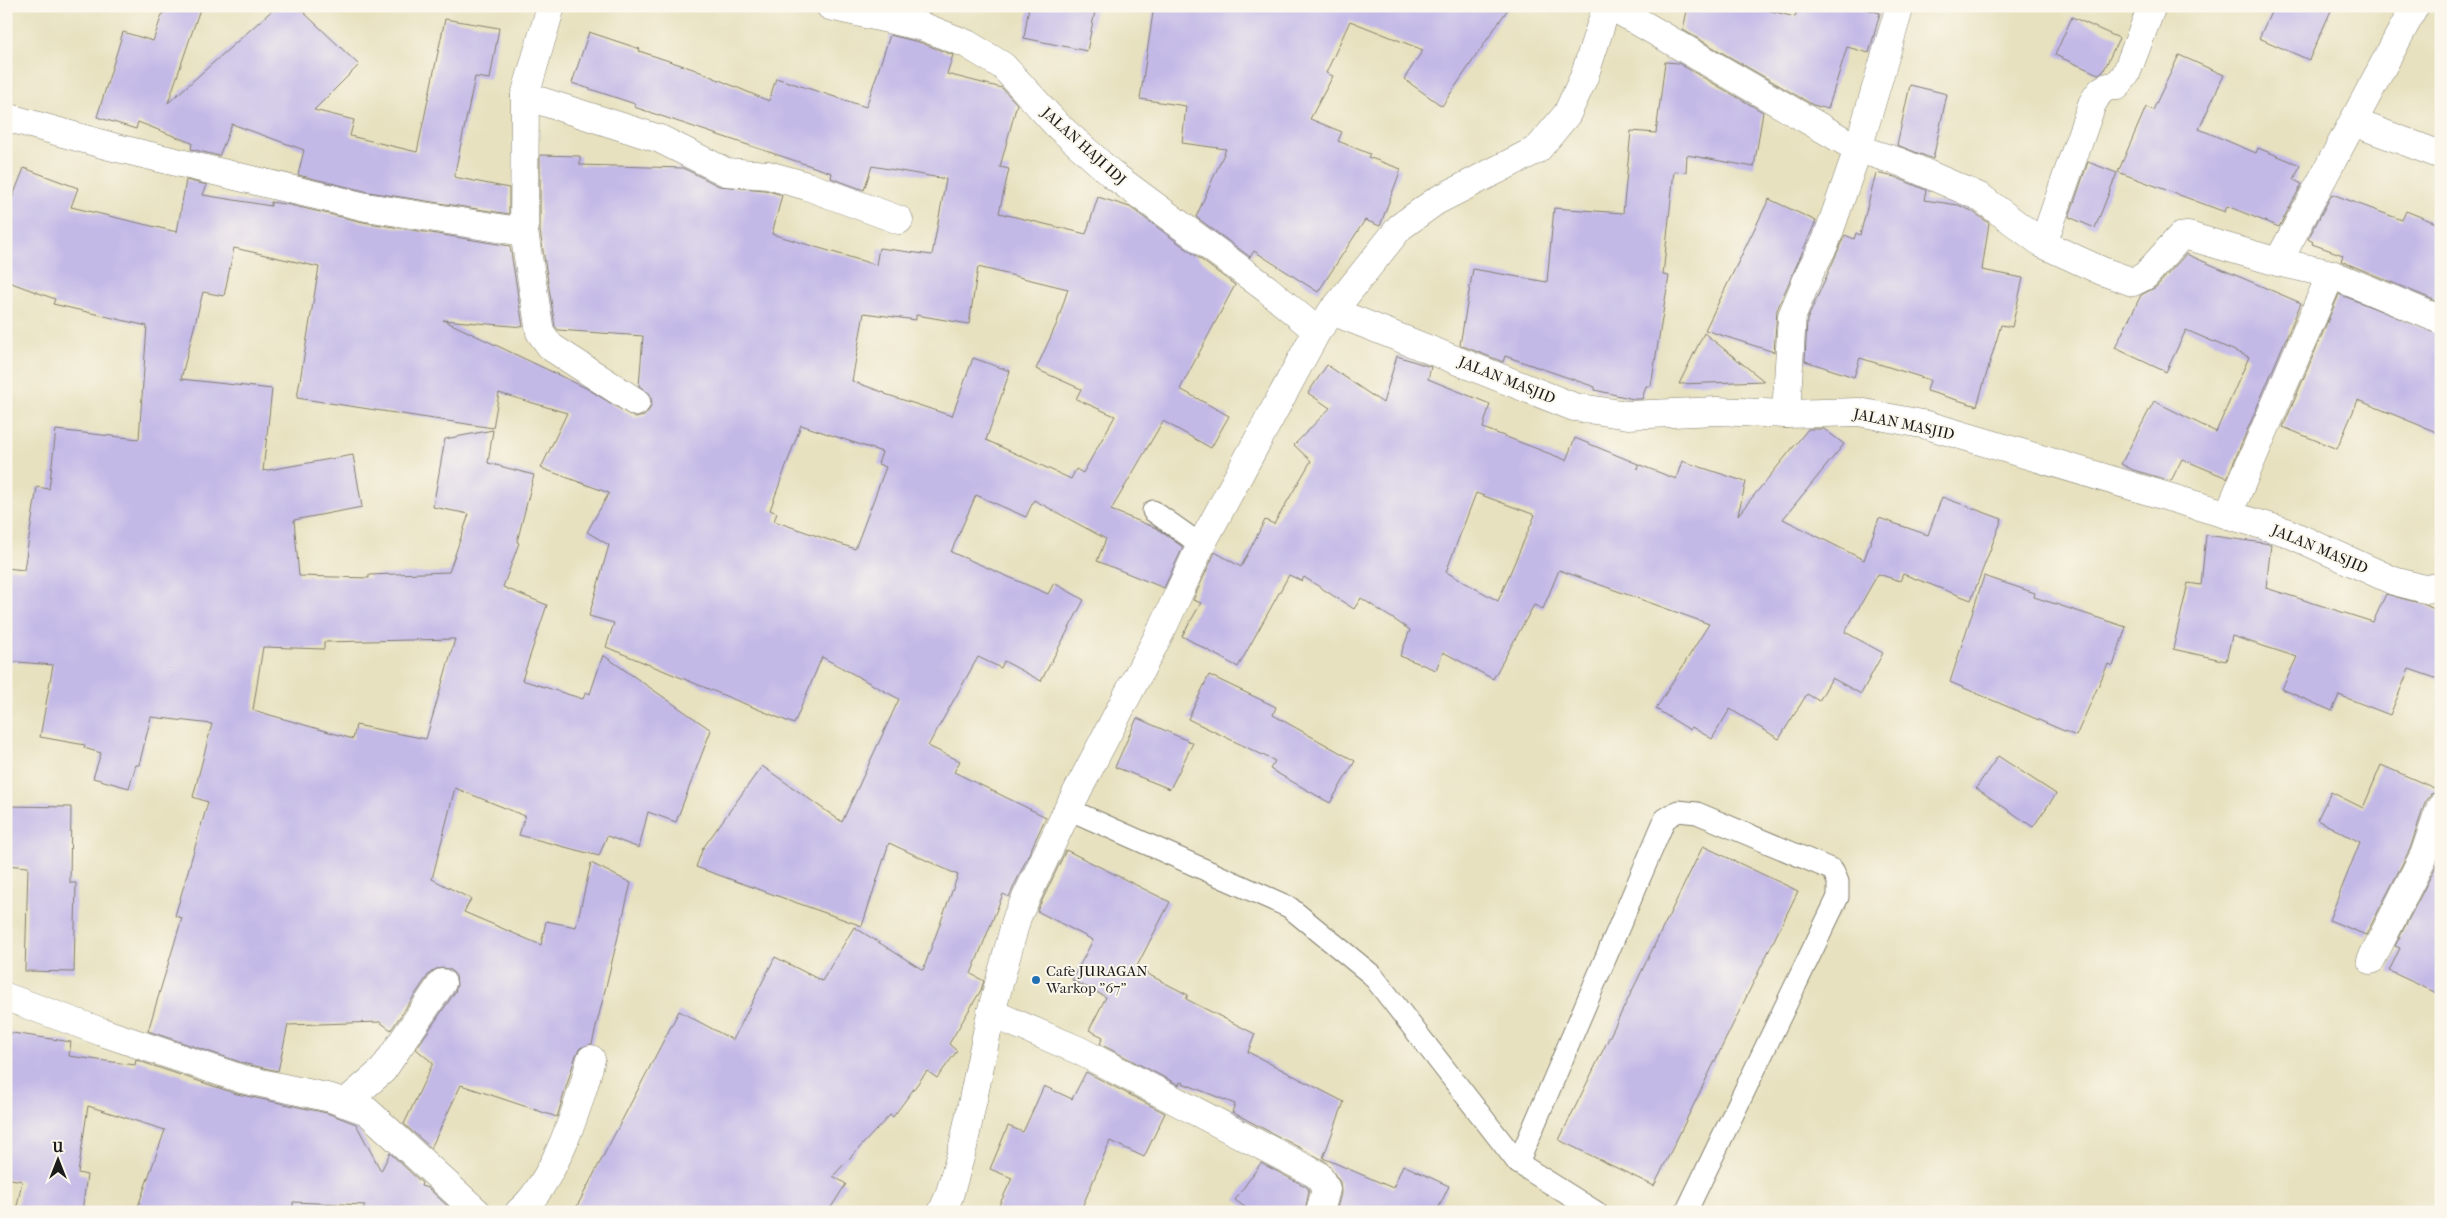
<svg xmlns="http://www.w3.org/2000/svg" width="2447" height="1218" font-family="'IM FELL French Canon',serif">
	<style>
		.building { fill: #c3b9e7; fill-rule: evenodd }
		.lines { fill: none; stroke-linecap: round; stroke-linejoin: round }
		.service-casing { stroke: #827e6e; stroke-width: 23 }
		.minor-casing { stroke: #827e6e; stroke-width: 29 }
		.service { stroke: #fff; stroke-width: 21 }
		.minor { stroke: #fff; stroke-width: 28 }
		.poi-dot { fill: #1f6fb2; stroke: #fbf7ec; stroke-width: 2 }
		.labels { text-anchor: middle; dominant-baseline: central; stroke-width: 4; stroke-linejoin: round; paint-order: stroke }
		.street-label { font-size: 15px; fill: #1c1c1c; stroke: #fbf7ec }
		.poi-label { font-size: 15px; fill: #1c1c1c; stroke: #fbf7ec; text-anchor: start }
	</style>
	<rect width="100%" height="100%" fill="#fbf7ec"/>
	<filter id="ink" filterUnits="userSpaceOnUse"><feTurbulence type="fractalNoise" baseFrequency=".02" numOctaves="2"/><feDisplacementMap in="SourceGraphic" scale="10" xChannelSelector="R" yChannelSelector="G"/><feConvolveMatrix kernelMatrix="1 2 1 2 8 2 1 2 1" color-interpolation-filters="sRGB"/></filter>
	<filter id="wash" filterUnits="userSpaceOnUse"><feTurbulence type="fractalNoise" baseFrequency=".0096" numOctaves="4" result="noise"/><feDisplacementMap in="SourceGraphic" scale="20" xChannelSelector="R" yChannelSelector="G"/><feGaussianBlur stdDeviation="1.12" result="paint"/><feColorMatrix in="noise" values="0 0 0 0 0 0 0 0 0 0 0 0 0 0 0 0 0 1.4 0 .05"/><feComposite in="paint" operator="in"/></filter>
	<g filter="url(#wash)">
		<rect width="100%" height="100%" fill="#e7e1bf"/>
		<g id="blocks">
			<g class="building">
				<path d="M165 6H201L168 103 277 6H297L359 65 314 110 354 120 350 136 417 152 445 19 499 28 490 79 475 77 454 177 509 188V214L369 192 298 175 304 150 232 124 219 156 191 149 192 143 138 122 136 129 97 117 123 32 153 41Z"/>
				<path d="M1029 6H1096L1087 51 1024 38Z"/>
				<path d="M1154 6H1510L1442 106 1404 79 1423 50 1350 21 1326 73 1333 76 1310 119 1342 132 1338 141 1370 154 1368 157 1401 169 1380 226 1365 220 1318 292 1254 251 1250 257 1196 217 1226 149 1182 143 1186 106 1140 99Z"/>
				<path d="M1688 6H1752L1795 17 1798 6H1856L1880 13 1869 53 1847 47 1828 109 1813 105 1683 30Z"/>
				<path d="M2274 6H2333L2309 60 2259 38Z"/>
				<path d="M2072 17 2119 38 2103 72 2098 74 2055 55Z"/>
				<path d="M589 32 640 49 639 51 693 69 769 101 776 78 866 107 890 35 919 42 953 55 947 74 1002 88 1017 104 1000 167 1009 169 999 213 1086 234 1098 197 1130 207 1235 285 1180 389 1229 416 1211 448 1163 421 1111 510 1156 528 1183 547 1164 588 1097 561 1106 539 1034 500 1026 517 976 495 951 552 1048 594 1054 583 1084 600 1041 681 1004 661 1001 668 978 657 928 746 960 761 954 772 1046 817 1009 897 1003 894 971 974 984 981 981 990 949 1044 957 1051 937 1078 927 1071 893 1117 890 1115 833 1176 846 1184 828 1212H574L679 1011 733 1040 775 957 822 981 854 927 923 970 958 875 889 843 862 926 696 867 703 848 762 766 842 822 899 699 822 657 794 724 606 647 614 623 589 616 609 545 587 532 609 493 541 468 567 413 499 393 493 428 297 398 319 267 234 248 224 296 203 292 181 379 272 389 263 471 353 455 362 507 294 520 299 576 369 578V575L449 572 469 514 433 507 445 439 493 430 488 463 534 475 517 542 519 543 503 587 547 605 522 680 583 699 586 692 590 694 603 655 711 730 676 822 648 812 639 848 607 836 599 856 519 835 525 816 455 788 432 879 471 899 464 912 541 945 546 921 576 927 591 863 631 883 592 1044 580 1048 576 1055 557 1117 461 1085 431 1148 404 1124 433 1063 416 1049 455 992 457 985 456 976 451 970 444 968 436 969 429 974 391 1030 380 1022 288 1025 278 1071 246 1064 148 1031 182 918 175 916 208 802 193 797 212 724 151 717 139 765H136L129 788 93 778 101 753 84 748 85 745 40 737 53 665 6 661V568L24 570 37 487 49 489 56 430 139 439 147 326 53 304 55 299 6 281V214L24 168 78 188 71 207 177 232 186 180 207 185 203 195 271 206V202L290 205 363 222 510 246 523 327 443 320 586 388 635 418 644 416 649 410 652 403 650 394 639 386 643 336 558 330 555 326 540 231V155L580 156V165L683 168 719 186 765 190 782 195 772 234 876 265 879 248 932 255 946 179 872 166 864 190 831 178 832 173 634 107 635 104 572 83ZM978 267 1068 289 1057 323 1036 369 1081 389 1076 399 1115 416 1083 473 1076 469 1071 479 986 440 1010 371 973 358 952 416 885 394V393L852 381 864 313 916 320V315L969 324ZM801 425 882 452 878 464 886 467 855 549 774 521 777 513 770 510ZM455 639 426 739 356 725 353 739 253 710 263 647 324 649V642Z"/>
				<path d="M2179 55 2224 75 2199 129 2256 153 2258 148 2300 165 2294 180 2302 184 2279 227 2227 206 2225 212 2118 172 2146 107 2153 110Z"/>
				<path d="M1665 62 1678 63 1763 112 1754 167 1687 155 1686 172 1674 171 1663 275 1669 276 1651 386H1646L1642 399H1633L1595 390V387L1505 356 1503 362 1460 345 1473 269 1547 282 1554 208 1623 213 1631 131 1656 133Z"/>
				<path d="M1910 85 1947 94 1933 159 1897 145Z"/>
				<path d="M2088 162 2117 173 2095 228 2069 217Z"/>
				<path d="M1876 173 1895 177 1926 190 1924 200 1958 205 1972 211 1989 223 1982 270 2023 278 2012 327 2001 325 1977 406 1927 391 1930 380 1860 358 1854 377 1805 361 1807 320 1845 235 1854 239 1856 233 1860 235Z"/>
				<path d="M2332 194 2402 220 2406 211 2441 225V303L2341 261 2343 255 2312 244 2313 242 2308 239Z"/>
				<path d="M1769 199 1816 221 1777 310 1774 352 1705 330Z"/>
				<path d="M2186 254 2301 303 2227 478 2182 459 2171 481 2133 470 2121 464 2154 401 2216 432 2249 357 2186 330 2166 372 2115 348 2141 295 2156 287Z"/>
				<path d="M2339 294 2441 335V434L2358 400 2337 449 2283 427Z"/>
				<path d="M1704 333 1764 381 1679 384Z"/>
				<path d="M1397 356 1431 367 1428 379 1490 404 1483 428 1566 460 1575 438 1638 464V469L1640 465 1676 479 1682 461 1746 482 1738 515 1808 429H1824L1844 444 1783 519 1864 560 1879 518 1928 535 1942 497 2002 519 1971 600 1903 574 1900 581 1878 574 1845 632 1883 653 1861 694 1832 678 1819 701 1807 694 1779 739 1730 709 1712 739 1692 727 1690 730 1656 709 1709 624 1559 570 1543 609 1534 605 1493 679 1443 652 1436 670 1400 656 1410 630 1361 598 1354 609 1304 577 1302 581 1289 575 1238 667 1182 636 1201 603 1193 600 1215 552 1241 567 1265 520 1274 524 1311 461 1294 445 1330 408 1308 393 1327 365 1383 403ZM1476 493 1535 515 1498 601 1446 572Z"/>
				<path d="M2206 535 2271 544 2266 588 2373 622 2386 594 2423 604 2441 612V680L2409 669 2390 715 2339 695 2332 711 2282 689 2297 657 2232 636 2226 661 2173 649 2188 583 2201 585Z"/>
				<path d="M1984 576 2035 593 2034 597 2126 627 2113 666 2108 664 2076 736 1950 682Z"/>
				<path d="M1209 675 1276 707 1273 715 1355 761 1330 803 1270 769 1275 761 1188 719Z"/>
				<path d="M1137 718 1193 743 1170 789 1115 767Z"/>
				<path d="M1998 756 2056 794 2033 827 1976 788Z"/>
				<path d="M2381 765 2441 791 2431 794 2426 800 2410 849 2366 935 2329 920 2360 842 2317 820 2331 792 2363 808Z"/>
				<path d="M6 806 71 807 70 883H76L74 972 25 971 28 867 6 865Z"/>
				<path d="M1703 846 1798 891 1654 1186 1559 1140Z"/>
				<path d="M1066 850 1170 902 1136 968 1188 995 1186 999 1255 1034 1248 1052 1344 1102 1323 1158 1393 1188 1403 1165 1449 1186 1439 1207 1450 1212H1336L1341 1193 1340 1182 1325 1161 1232 1112 1235 1104 1180 1082 1179 1085 1100 1044 1103 1037 1089 1030 1106 997 1072 980 1093 940 1037 911Z"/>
				<path d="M2437 864 2441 866V995L2389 971 2400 948 2395 946Z"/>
				<path d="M6 1032 71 1042 69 1056 135 1065 136 1060 237 1094 327 1113 356 1124 381 1171 390 1153 422 1183 421 1186 428 1188 454 1212H362L365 1205 293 1202V1209H208L207 1212H136L165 1130 88 1106 78 1173 87 1175 82 1212H16L22 1181 6 1178Z"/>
				<path d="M1086 1072 1165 1113 1144 1157 1110 1141 1080 1212H996L1012 1178 990 1169 1008 1126 1023 1132 1044 1086 1072 1099Z"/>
				<path d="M1261 1163 1307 1187 1309 1191 1305 1212H1252L1235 1200Z"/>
			</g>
		</g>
	</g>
	<g filter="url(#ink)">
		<use href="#blocks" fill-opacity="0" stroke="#827e6e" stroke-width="1"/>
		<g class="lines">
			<g class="service-casing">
				<g id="service">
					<path d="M1153 511 1201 545"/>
					<path d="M1068 809 1289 907 1372 975 1518 1163 1596 1212"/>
					<path d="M1518 1163 1665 819 1678 811 1697 813 1833 870 1838 882V897L1686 1212"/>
				</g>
			</g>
			<g class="minor-casing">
				<g id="minor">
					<path d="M551 6 525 96 524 232 540 332 551 347 636 402"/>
					<path d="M830 6 924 27 967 44 1003 66 1057 125 1113 175 1267 289 1317 331"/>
					<path d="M1611 6 1858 149 1900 162 1980 197 2043 244 2102 271 2133 282 2145 276 2180 237 2188 236 2278 262 2331 274 2441 320"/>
					<path d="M525 96 660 139 726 172 768 175 807 186 899 220"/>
					<path d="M6 117 113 147 366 207 524 232"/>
					<path d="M2353 122 2441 155"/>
					<path d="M2043 244 2092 104C2099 92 2102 86 2117 86L2126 74 2152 6"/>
					<path d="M2278 262 2415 6"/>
					<path d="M1332 311 1574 407 1628 415 1717 411 1786 414 1859 412 1927 425 2286 532 2394 581 2425 589 2441 587"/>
					<path d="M1786 414 1792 316 1811 270 1826 241 1858 149 1900 6"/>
					<path d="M2228 515 2331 274"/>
					<path d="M2371 960 2424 855 2441 806"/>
					<path d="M6 997 102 1032 242 1079 331 1098 367 1111 477 1212"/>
					<path d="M991 1013 1078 1050 1318 1175 1326 1189 1320 1212"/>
					<path d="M345 1103 383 1070 442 983"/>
					<path d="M519 1212C554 1183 580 1103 591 1059"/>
					<path d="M942 1212 949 1196 963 1147 991 1013 1017 917 1068 809 1164 625 1201 545 1317 331 1400 227 1436 201 1538 149 1567 114 1584 77 1607 6"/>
				</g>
			</g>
			<use href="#service" class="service"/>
			<use href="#minor" class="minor"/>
		</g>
	</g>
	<circle class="poi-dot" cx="1036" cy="980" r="5"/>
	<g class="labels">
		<g class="street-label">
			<text transform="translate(1084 146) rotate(42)">JALAN HAJI IDJ</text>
			<text transform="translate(1507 380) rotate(22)">JALAN MASJID</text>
			<text transform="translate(1904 424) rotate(12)">JALAN MASJID</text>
			<text transform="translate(2320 549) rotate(23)">JALAN MASJID</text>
		</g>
		<g class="poi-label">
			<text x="1046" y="971">Cafe JURAGAN<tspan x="1046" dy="17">Warkop "67"</tspan></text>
		</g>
	</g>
	<rect width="2447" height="1218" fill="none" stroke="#fbf7ec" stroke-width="25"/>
	<g transform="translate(58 1160)" stroke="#fbf7ec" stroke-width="4" paint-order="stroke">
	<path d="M0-4L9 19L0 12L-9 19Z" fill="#1c1c1c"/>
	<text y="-8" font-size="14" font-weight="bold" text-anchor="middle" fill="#1c1c1c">U</text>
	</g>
</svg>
